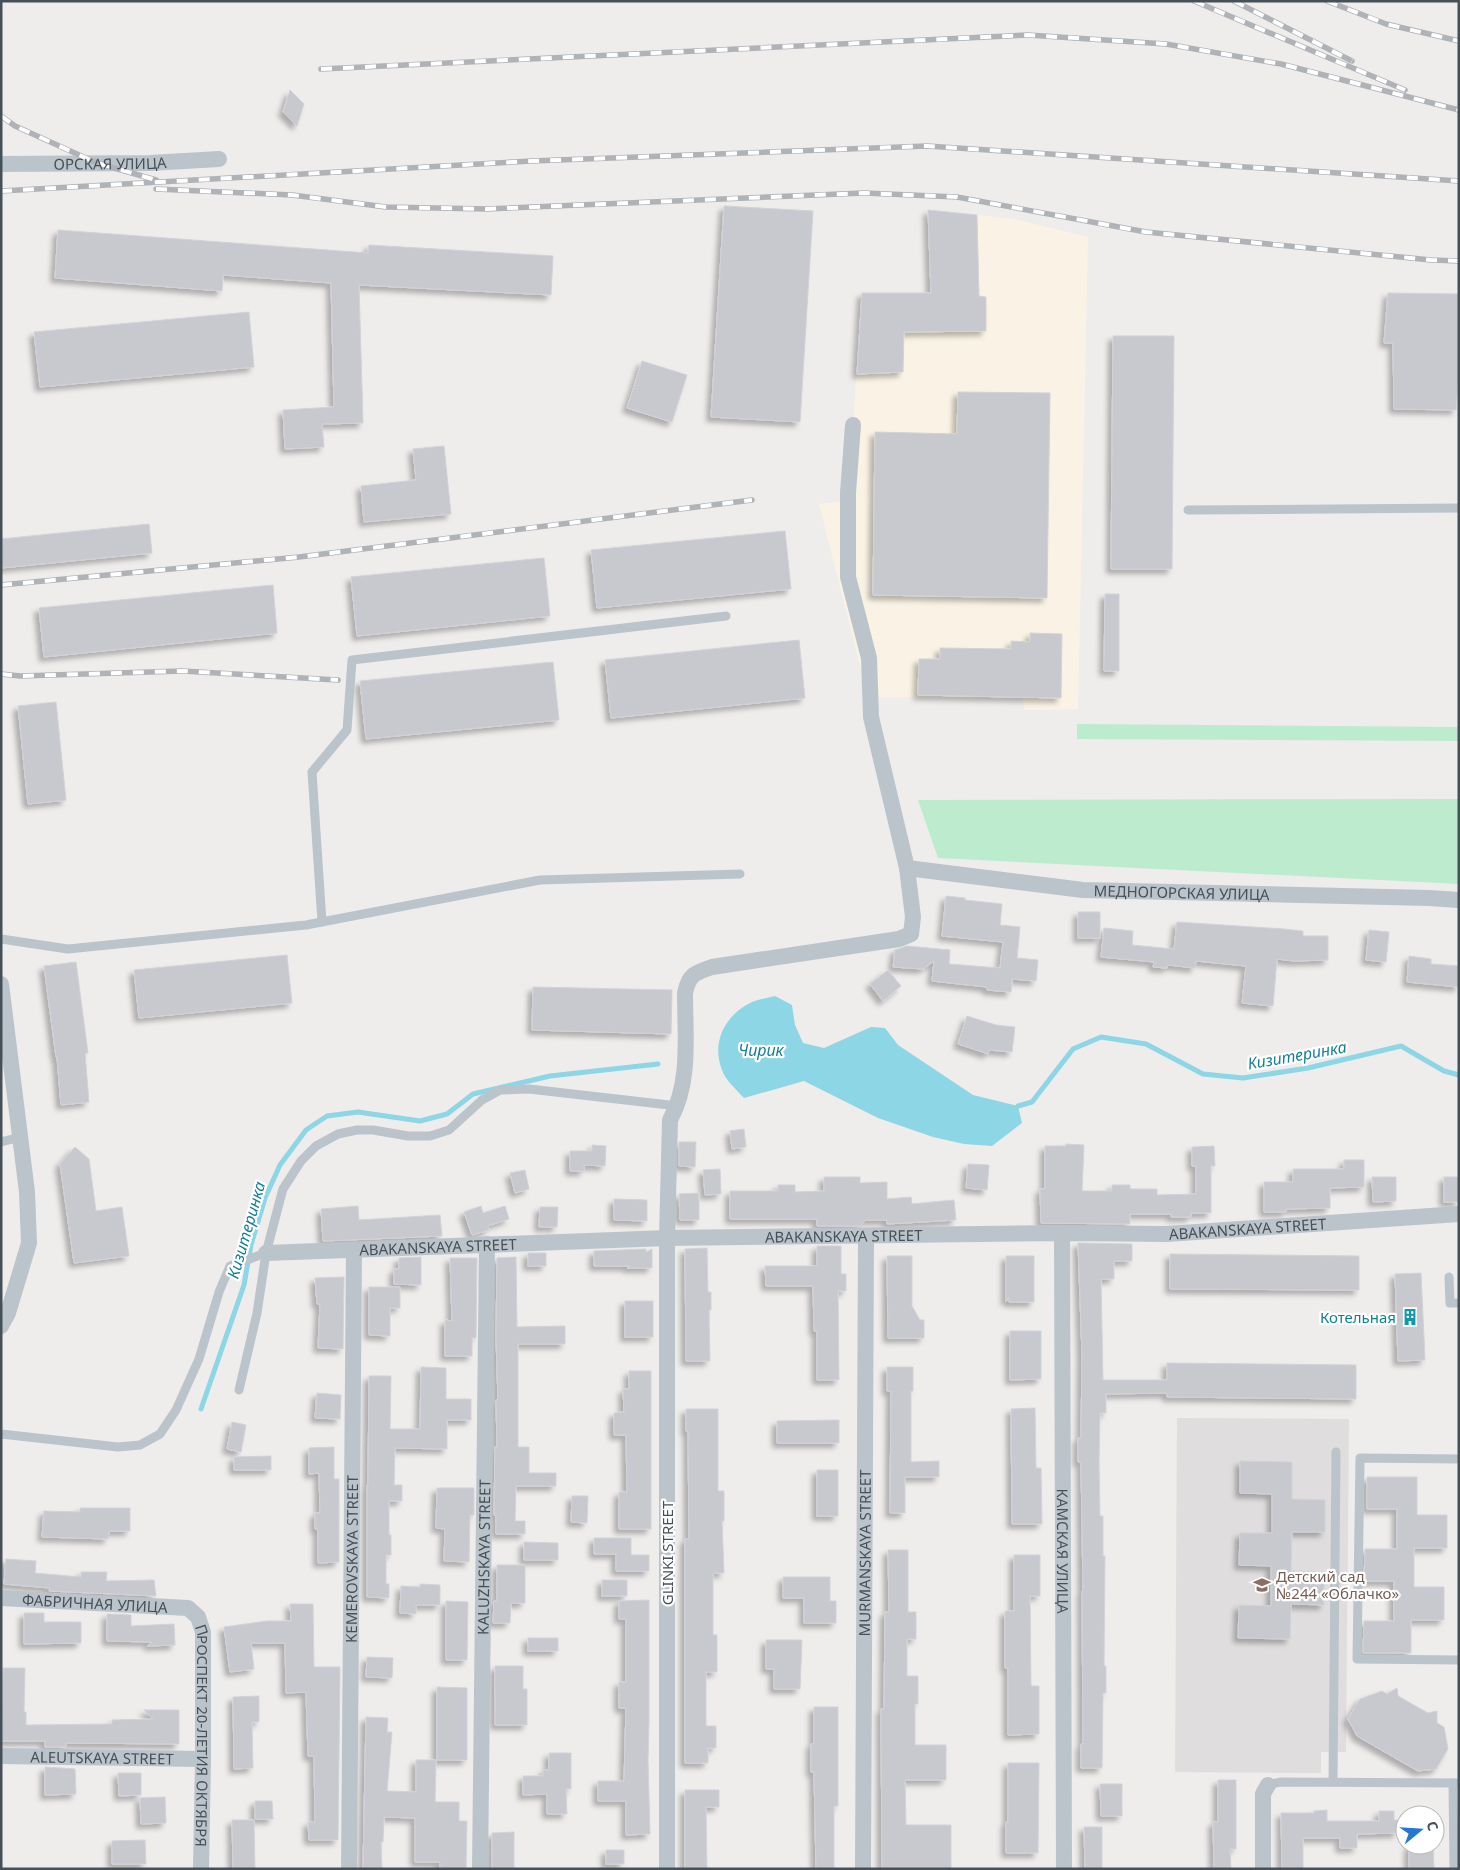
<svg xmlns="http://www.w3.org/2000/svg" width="1460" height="1870" font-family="'Noto Sans',sans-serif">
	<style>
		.commercial { fill: #faf3e5 }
		.education { fill: #e0ddde }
		.green { fill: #bdebcd }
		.water { fill: #8cd6e5 }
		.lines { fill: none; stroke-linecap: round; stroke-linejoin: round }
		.stream { stroke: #8cd6e5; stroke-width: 5 }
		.building { fill: #c7c9cf; stroke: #d1d3d8; filter: url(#shadow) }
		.lane { stroke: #bbc4cb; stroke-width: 9 }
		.street { stroke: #bbc4cb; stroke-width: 16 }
		.rail-casing { stroke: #afb2b6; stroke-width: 5.5 }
		.rail { stroke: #fff; stroke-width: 4; stroke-dasharray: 11; stroke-linecap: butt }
		.labels { text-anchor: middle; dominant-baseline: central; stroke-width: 4.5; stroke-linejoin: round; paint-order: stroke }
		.street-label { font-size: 15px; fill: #465058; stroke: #fff }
		.culture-label { font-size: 15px; fill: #0d838f; stroke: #fff; text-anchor: end }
		.education-label { font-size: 15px; fill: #785e54; stroke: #fff; text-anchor: start }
		.water-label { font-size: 16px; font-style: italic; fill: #157f95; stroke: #fff }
	</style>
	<defs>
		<filter id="shadow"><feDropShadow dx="-4.5" dy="4.5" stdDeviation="2.5" flood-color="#0004"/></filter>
	</defs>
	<rect width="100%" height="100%" fill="#efecec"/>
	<path class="commercial" d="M928 210 1014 219 1088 237 1078 709 1025 710 1022 698 868 697 819 504 848 501 862 293H931Z"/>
	<path class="education" d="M1177 1418 1349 1419 1346 1752H1321V1773L1175 1772Z"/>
	<g class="green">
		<path d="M1077 724 1459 727V741L1077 739Z"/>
		<path d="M1459 799V884L938 858 918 800Z"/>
	</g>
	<path class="water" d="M775 996 792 1005 795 1025 803 1043 824 1048 871 1027 885 1028 898 1045 973 1095 1018 1106 1022 1123 992 1146 964 1144 933 1137 878 1118 804 1081 744 1098C737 1090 725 1080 722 1070 711 1042 725 1015 752 1002 759 999 768 998 775 996Z"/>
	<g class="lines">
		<g class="stream">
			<path d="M1018 1106 1032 1102 1073 1049 1101 1037 1146 1044 1203 1074 1243 1078 1308 1068 1401 1046 1444 1071 1459 1075"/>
			<path d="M201 1409 244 1285 251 1245 265 1198 280 1165 306 1130 327 1116 358 1112 420 1121 447 1114 473 1094 550 1076 658 1064"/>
		</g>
	</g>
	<g class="building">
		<path d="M290 90 304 104 297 126 283 112Z"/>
		<path d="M724 206 813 211 800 422 711 417Z"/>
		<path d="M928 210 977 215 979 296 986 297V331L904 332 903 372 857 374 862 293H931Z"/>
		<path d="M58 230 368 253 369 245 553 256 551 295 359 285 363 423 322 424 324 447 285 449 283 410 334 407 331 283 223 275 222 291 55 278Z"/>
		<path d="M1388 293 1459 294V370L1456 410 1394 409 1393 343H1384Z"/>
		<path d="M249 312 254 367 40 387 34 332Z"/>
		<path d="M1113 336H1174L1172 569H1111Z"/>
		<path d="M642 361 687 375 672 422 627 408Z"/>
		<path d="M958 392 1050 393 1047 598 873 595 875 432 957 434Z"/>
		<path d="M444 446 451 514 364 522 361 486 416 480 413 449Z"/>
		<path d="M149 524 152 553 1 568V539Z"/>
		<path d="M785 531 791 589 597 608 591 550Z"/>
		<path d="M544 558 550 616 357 636 351 577Z"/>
		<path d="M273 585 277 633 44 657 39 608Z"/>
		<path d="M1105 594H1119V671H1104Z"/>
		<path d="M1030 633 1062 634 1061 698 918 695 919 659H940V648L1011 649V641L1030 642Z"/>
		<path d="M799 640 805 698 611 718 605 660Z"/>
		<path d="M553 662 559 720 366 739 360 681Z"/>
		<path d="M56 702 66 800 28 804 18 706Z"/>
		<path d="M946 896 965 898V900L1002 904 1000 925 1020 927 1017 958 1038 960 1036 981 1012 979 1011 992 987 990V987L932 981 934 961 923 969 893 967 895 950 907 946 950 950 949 964 1000 968 1003 942 942 936Z"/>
		<rect x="1078" y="912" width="22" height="26"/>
		<path d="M1177 922 1284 929 1303 931V936H1328V960L1294 961 1277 959 1273 1006 1242 1003 1246 966 1196 961 1195 968 1168 965 1167 968 1153 967 1154 962 1101 957 1104 928 1133 931 1132 945 1174 949Z"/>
		<path d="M1369 930 1389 932 1386 962 1366 960Z"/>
		<path d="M287 955 292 1003 139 1018 134 970Z"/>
		<path d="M1409 956 1431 959V964L1459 966V987L1407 982Z"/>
		<path d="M76 962 88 1053H85L89 1102 61 1105 57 1057H56L44 966Z"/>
		<path d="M888 970 901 986 883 1001 870 984Z"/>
		<path d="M533 987 672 990 671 1034 532 1030Z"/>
		<path d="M967 1016 996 1025 1015 1027 1012 1052 989 1050 988 1054 958 1044Z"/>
		<path d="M744 1129 746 1147 732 1149 730 1131Z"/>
		<path d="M679 1142H696L695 1167 679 1166Z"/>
		<path d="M1066 1144 1084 1145 1082 1191H1112V1185H1130V1189H1157V1195L1196 1194V1166H1192V1147L1214 1146 1215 1166H1211V1213H1191V1217H1171V1214H1130V1224L1041 1223 1040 1189H1045V1146H1066Z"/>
		<path d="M592 1145 606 1146 605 1166 584 1165V1171H570V1151H592Z"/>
		<path d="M75 1147 89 1159 96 1211 122 1207 129 1256 74 1263 60 1164Z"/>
		<path d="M1344 1160H1364V1187L1330 1188V1208L1286 1209V1212H1264V1182H1293V1169H1344Z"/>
		<path d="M968 1164 989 1165 987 1190 966 1188Z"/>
		<path d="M720 1169 721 1194 705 1195 703 1170Z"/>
		<path d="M525 1170 529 1189 515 1193 510 1173Z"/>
		<path d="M824 1177H860V1183L887 1182V1199L911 1197 912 1204 954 1200 956 1220 887 1224V1220H865L860 1226H817V1219H730V1191H778V1185H795V1192L824 1191Z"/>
		<path d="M1372 1177H1396V1201L1373 1202Z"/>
		<rect x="1444" y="1177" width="15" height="25"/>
		<path d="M699 1193V1220H680L679 1194Z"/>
		<path d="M614 1199 647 1200V1221L614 1220Z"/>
		<path d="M358 1206 359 1220 440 1215 442 1236 323 1241 321 1209Z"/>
		<path d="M481 1206 483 1213 505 1206 509 1219 488 1226 489 1230 472 1235 464 1212Z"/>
		<path d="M540 1207H558L557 1227H539Z"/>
		<path d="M1078 1243 1132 1244V1261H1114V1279H1101L1103 1380H1167V1363L1356 1365V1399L1167 1397V1393L1106 1394V1413H1100L1099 1462 1100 1516H1103V1556H1105L1104 1666H1106V1693H1103L1102 1768H1081V1744H1083L1082 1591H1083L1081 1462H1078V1438H1081L1082 1354Z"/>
		<path d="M817 1246H841V1274H846V1291H838L839 1380H817V1331H814L813 1286H766L765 1266H817Z"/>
		<path d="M707 1248 708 1292H711V1310H709L710 1361H686L685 1249Z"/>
		<path d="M646 1249V1252L652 1249V1268H627L630 1266H594V1251Z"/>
		<rect x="528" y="1253" width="18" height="13"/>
		<path d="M1170 1254 1359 1256V1290L1170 1289Z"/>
		<path d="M887 1256H912V1306L920 1320H924V1338H888Z"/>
		<path d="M1006 1256H1034V1302H1009V1297L1006 1302Z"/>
		<path d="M421 1257V1285L394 1284V1269H399V1258Z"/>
		<path d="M516 1257 517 1327 565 1326V1344H518V1447H529V1473H556V1486H516L515 1521H525V1534H496V1515H494L495 1447H497L496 1400H498L496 1338 497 1258Z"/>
		<path d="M450 1258H477L476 1338H472V1356H445V1320L452 1321Z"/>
		<path d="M1421 1273 1425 1360 1398 1361 1395 1274Z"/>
		<path d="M344 1277 343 1349 318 1348 320 1304H317L315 1278Z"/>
		<path d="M369 1287H400V1308H390V1336L369 1335Z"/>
		<rect x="625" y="1301" width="28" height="36"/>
		<path d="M1010 1331H1041V1379L1010 1380Z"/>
		<path d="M421 1367 446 1368V1399H471V1420H447V1449L395 1448 394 1485H402V1501H389V1535H391V1555H386V1584H389V1598L367 1597V1485H368L369 1376H391L390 1429H420Z"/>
		<path d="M887 1367H913V1391H911V1462L939 1461V1477H905V1513H890L891 1391H887Z"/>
		<path d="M629 1371H651V1529H619V1492H627L626 1435H614V1413L624 1412 623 1389H629Z"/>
		<path d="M317 1393 341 1395 340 1419 315 1418Z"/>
		<path d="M1035 1408 1036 1468H1041L1042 1524H1012L1011 1409Z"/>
		<path d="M686 1409H718V1491H724V1521H722L724 1573H713V1635H717V1672H706V1726H716V1748H708V1763H685V1539H689L688 1431H686Z"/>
		<path d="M839 1420V1443H777V1421Z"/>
		<path d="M232 1422 246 1425 241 1452 227 1449Z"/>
		<path d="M334 1447V1479H339V1562L318 1563V1529H315V1513H320L319 1473 309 1474V1448Z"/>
		<path d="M271 1456V1470H234V1457Z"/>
		<path d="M1240 1461 1292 1462V1499L1325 1500V1532H1292L1291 1571 1324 1572V1605L1291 1604 1290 1639 1238 1638 1239 1605 1271 1606V1566L1239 1565 1240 1533H1272V1494L1240 1493Z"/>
		<rect x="817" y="1470" width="21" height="46"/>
		<path d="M1367 1477H1417V1515H1447V1548H1414V1587H1444V1620H1411V1653H1363L1364 1621H1394V1581H1364L1365 1549H1397V1509H1367Z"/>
		<path d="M437 1488H474V1515H470L469 1562 444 1561 445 1529 436 1528Z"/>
		<path d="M572 1496H588L587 1523 571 1522Z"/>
		<path d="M80 1508H130V1531H109L108 1539 42 1537 44 1511 80 1512Z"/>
		<path d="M594 1538H631V1555H649V1571H616V1554H594Z"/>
		<path d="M524 1542 558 1543V1560H524Z"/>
		<path d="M888 1550H908V1612H916V1639H907V1676H918V1704H915V1745H946V1780H905L906 1825H951V1869H882L881 1709H884L885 1612H889Z"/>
		<path d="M1014 1555H1040V1596H1030L1031 1686H1039V1734L1008 1735V1668H1005V1611H1014Z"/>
		<path d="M6 1559 36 1561 35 1573 81 1577V1572H107L106 1581 154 1580 156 1596 49 1591 50 1588 4 1584Z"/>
		<path d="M497 1565H525V1603H511L510 1623H493L494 1601H497Z"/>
		<path d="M783 1577H830V1601H836V1623H804V1598H783Z"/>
		<rect x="602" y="1580" width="25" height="16"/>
		<path d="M420 1584 440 1585V1605H416V1614L400 1613 401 1586 420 1587Z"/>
		<path d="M649 1600V1721L648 1760 650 1834 626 1835V1801H598V1781H624L626 1708H619V1682H626V1619H619V1601Z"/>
		<path d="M446 1601 468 1602 467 1660H446Z"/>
		<path d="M290 1604H313L314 1667H340L338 1840H309L308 1822H315L314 1756H308L306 1692 286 1693 285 1643H251L254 1669 230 1672 224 1627 267 1621H291Z"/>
		<path d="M24 1613H44V1622H81V1643L24 1644Z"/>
		<path d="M107 1614 131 1615V1626L174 1624 175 1645 147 1646 152 1642 107 1641Z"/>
		<rect x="528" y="1638" width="30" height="13"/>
		<path d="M766 1640H802L800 1689H774V1669H766Z"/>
		<path d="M367 1657 393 1658 392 1678 366 1677Z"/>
		<path d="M495 1666H523V1689H527V1725H495Z"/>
		<path d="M3 1668H25L24 1712H26V1725L112 1724V1720L153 1719 144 1710H179V1744L66 1743V1747H45V1741H1Z"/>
		<path d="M437 1687 467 1688V1760H437Z"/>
		<path d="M1397 1688 1398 1696 1428 1713 1437 1711V1723L1444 1727 1448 1749 1436 1769 1418 1771 1357 1736 1348 1719 1360 1699 1382 1691 1387 1694Z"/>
		<path d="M259 1696V1722H252L253 1768 234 1769 233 1697Z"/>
		<path d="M814 1707H838V1806H834V1869H816L814 1772H811V1744H814Z"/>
		<path d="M366 1717 388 1718 387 1732H392L387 1791 416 1792V1760H436L435 1802H459V1821H467L466 1869H440V1862H415V1818L384 1817 383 1842H381L382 1869H363Z"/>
		<path d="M549 1753H571V1789H566L567 1814H547V1794L523 1795V1776H543V1770H549Z"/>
		<path d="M1008 1763H1039L1038 1853H1006V1822H1008Z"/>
		<path d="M45 1767 75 1769 76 1794 45 1795Z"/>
		<path d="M118 1773H141V1795L119 1796Z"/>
		<path d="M1218 1780H1236V1849H1230L1231 1869H1214L1213 1822H1218Z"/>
		<path d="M1100 1784H1122V1816H1101Z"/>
		<path d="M685 1790H719V1807H706L707 1869H685Z"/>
		<path d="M165 1797 166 1823 141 1824 140 1798Z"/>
		<path d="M255 1801H272L273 1819H255Z"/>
		<path d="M1327 1810V1821H1379V1811H1394V1820H1398V1833L1357 1834V1848H1340V1838H1303V1869H1282L1281 1813H1314V1811Z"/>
		<path d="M232 1820H254L255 1869H233Z"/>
		<path d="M1084 1827H1102V1869H1085Z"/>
		<path d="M514 1832V1869H492V1833Z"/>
		<path d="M145 1840 146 1864H112V1841Z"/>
		<path d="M1409 1845H1433L1434 1869H1409Z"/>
		<rect x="606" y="1850" width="18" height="14"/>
	</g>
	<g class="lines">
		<g class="lane">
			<path d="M1188 510 1459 508"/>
			<path d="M322 922 312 772 347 730 352 660 726 616"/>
			<path d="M1 939 68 949 306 925 540 880 740 874"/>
			<path d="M1 1142 21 1137"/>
			<path d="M1449 1277 1450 1303H1459"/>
			<path d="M239 1390 257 1313 266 1253 280 1200 283 1189 301 1161 316 1146 338 1134 357 1130H373L408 1136H430L449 1130 482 1100 500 1090 529 1089 678 1106"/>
			<path d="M1 1434 118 1447 140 1445 160 1434 176 1410 199 1359 219 1292 230 1266 266 1253"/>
			<path d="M1459 1459 1360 1458 1357 1659 1459 1660"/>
			<path d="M1333 1782 1336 1452"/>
			<path d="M1453 1783 1454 1869"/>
			<path d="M1268 1785 1280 1782 1459 1783"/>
		</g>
		<g class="street">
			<path id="s1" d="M1 164 150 163 219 159"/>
			<path id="s2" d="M907 868 1083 890 1429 898 1459 900"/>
			<path d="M1 984 27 1192 29 1243 8 1313 1 1326"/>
			<path id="s3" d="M1062 1233 1064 1869"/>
			<path id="s4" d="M266 1253 667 1238 1062 1233 1167 1234 1459 1214"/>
			<path id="s5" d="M1 1598 188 1608 198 1617 203 1632V1759L201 1869"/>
			<path id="s6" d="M1 1756 203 1759"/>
			<path id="s7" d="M349 1869 354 1250"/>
			<path id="s8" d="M480 1869 487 1244"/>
			<path d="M667 1869V1238L670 1120C691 1082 685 1036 685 993 689 974 695 973 712 967L899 939 911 934 913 917 907 868 871 717 869 658 848 577V493L853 425"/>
			<path id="s9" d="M863 1869 866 1237"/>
			<path d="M1263 1869V1794L1268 1785"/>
		</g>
		<g class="rail-casing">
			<g id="rail">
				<path d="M1194 1 1405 90"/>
				<path d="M1234 1 1352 61"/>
				<path d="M1327 1 1386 24 1459 41"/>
				<path d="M321 69 1028 35 1166 44 1281 64 1459 110"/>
				<path d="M1 116 15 126 97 163 156 180"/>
				<path d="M156 189 292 195 386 207 486 209 864 193 957 197 1146 232 1431 260 1459 261"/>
				<path d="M1 191 532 161 927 146 1459 181"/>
				<path d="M1 585 299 557 752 500"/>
				<path d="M1 674 20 676 182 671 338 680"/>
			</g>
		</g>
		<use href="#rail" class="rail"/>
	</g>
	<defs>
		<g id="building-bare" transform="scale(1.35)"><path d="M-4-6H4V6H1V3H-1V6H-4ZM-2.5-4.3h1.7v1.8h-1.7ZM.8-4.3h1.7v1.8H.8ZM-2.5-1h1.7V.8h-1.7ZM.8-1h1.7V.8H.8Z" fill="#0f9aa8" stroke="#fff" stroke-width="2.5" paint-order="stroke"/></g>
		<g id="school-bare" transform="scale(1.35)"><path d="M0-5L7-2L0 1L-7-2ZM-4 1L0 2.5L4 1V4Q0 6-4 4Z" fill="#8d6e63" stroke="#fff" stroke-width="2.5" paint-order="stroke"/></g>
	</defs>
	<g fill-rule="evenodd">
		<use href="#building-bare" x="1410" y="1317"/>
		<use href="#school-bare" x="1262" y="1585"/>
	</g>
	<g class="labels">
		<g class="street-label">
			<text stroke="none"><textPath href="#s1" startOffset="109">ОРСКАЯ УЛИЦА</textPath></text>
			<text stroke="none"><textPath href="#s2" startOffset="276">МЕДНОГОРСКАЯ УЛИЦА</textPath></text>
			<text stroke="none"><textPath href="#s4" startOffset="982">ABAKANSKAYA STREET</textPath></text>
			<text stroke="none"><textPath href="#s4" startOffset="578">ABAKANSKAYA STREET</textPath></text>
			<text stroke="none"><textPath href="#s4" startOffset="172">ABAKANSKAYA STREET</textPath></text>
			<text stroke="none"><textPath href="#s3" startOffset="318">КАМСКАЯ УЛИЦА</textPath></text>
			<text transform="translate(667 1553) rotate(-90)">GLINKI STREET</text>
			<text stroke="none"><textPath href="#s9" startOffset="316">MURMANSKAYA STREET</textPath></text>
			<text stroke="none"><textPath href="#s8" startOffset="312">KALUZHSKAYA STREET</textPath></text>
			<text stroke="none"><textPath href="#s7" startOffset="310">KEMEROVSKAYA STREET</textPath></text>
			<text stroke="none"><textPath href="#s5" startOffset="94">ФАБРИЧНАЯ УЛИЦА</textPath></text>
			<text stroke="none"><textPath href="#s5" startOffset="320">ПРОСПЕКТ 20-ЛЕТИЯ ОКТЯБРЯ</textPath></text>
			<text stroke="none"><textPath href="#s6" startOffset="101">ALEUTSKAYA STREET</textPath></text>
		</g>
		<g class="culture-label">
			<text x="1396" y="1317">Котельная</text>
		</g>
		<g class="education-label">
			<text x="1276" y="1576">Детский сад<tspan x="1276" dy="17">№244 «Облачко»</tspan></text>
		</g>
		<g class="water-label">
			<text x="761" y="1050">Чирик</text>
			<text transform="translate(1297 1055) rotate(-10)">Кизитеринка</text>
			<text transform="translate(246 1230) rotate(-74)">Кизитеринка</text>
		</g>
	</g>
	<rect width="1460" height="1870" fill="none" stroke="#465058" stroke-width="5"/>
	<g transform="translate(1420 1830) rotate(72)"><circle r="24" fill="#ffffff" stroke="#b5b9bc"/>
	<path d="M0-4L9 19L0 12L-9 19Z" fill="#2577d1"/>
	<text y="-8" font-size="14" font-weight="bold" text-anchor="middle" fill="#465058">С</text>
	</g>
</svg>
